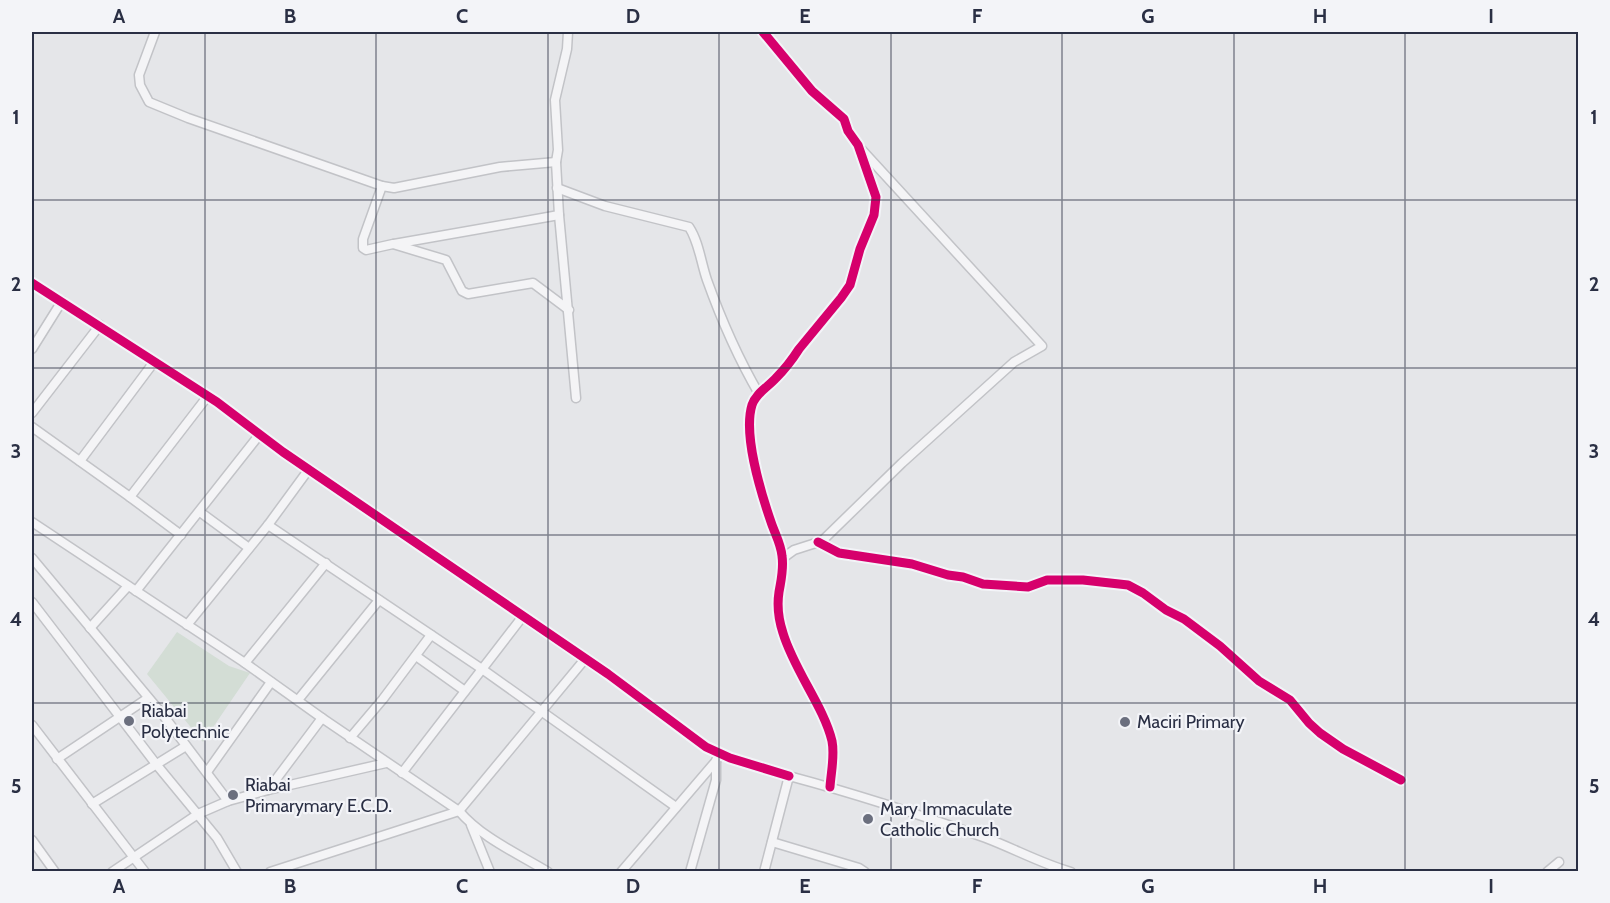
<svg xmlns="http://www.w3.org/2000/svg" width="1610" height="903" font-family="Cabin,sans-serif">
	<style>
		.green { fill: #d3ddd5 }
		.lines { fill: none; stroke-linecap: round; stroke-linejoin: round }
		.minor-casing { stroke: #c2c3c7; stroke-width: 11 }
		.minor { stroke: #f4f4f6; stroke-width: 8 }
		.cycleway-casing { stroke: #f3f4f8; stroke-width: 13 }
		.cycleway { stroke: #d6006c; stroke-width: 9 }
		.grid { fill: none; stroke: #2a2f44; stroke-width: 1.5; stroke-opacity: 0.55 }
		.poi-dot { fill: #6b6f7e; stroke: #f3f4f8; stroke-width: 2 }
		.labels { text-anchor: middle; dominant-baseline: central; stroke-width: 4.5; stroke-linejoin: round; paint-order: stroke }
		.poi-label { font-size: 18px; fill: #2a2f44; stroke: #f3f4f8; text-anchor: start }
		.neatline { fill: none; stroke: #2a2f44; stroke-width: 2 }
		.grid-label { font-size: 20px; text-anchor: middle; font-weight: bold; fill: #2a2f44 }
	</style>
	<rect width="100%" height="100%" fill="#e5e6e9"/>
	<path class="green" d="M177 632 229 666 250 673 203 742 147 674Z"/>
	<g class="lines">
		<g class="minor-casing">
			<g id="minor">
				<path d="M155 32 139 75 140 85 149 102 188 118 382 186 394 188 500 167 556 162"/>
				<path d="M568 32 567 49 555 100 558 150 556 162 559 215 576 398"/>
				<path d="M763 32 812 91 844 119 848 131 858 145 876 197 874 215 860 249 850 285 841 298 799 349C792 360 785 369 776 378 768 387 756 393 752 405 743 434 761 493 771 522 775 534 781 544 782 556 784 569 781 580 779 592 777 605 779 621 783 633 794 670 824 707 832 741 835 756 831 772 830 787"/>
				<path d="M382 186 363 239V248L366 250 393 244 446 260 462 291 468 294 533 283 569 310"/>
				<path d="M557 188 605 206 689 227C699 242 701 263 707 280 721 319 738 358 759 394"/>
				<path d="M394 244 559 215"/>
				<path d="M32 283 217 402 283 452 608 674 706 747 730 758 789 776"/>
				<path d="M32 349 62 301"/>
				<path d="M32 413 100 325"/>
				<path d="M32 427 130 497"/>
				<path d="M80 461 154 362"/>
				<path d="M200 512 249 548"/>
				<path d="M32 522 245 663 322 718 459 811C482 838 517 853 548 872"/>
				<path d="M268 525 482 669 676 807"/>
				<path d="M181 535 130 497 207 397"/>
				<path d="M818 542 839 553 912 564 948 575 963 577 983 584 1028 587 1047 580H1083L1128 585 1143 593 1166 610 1184 619 1220 646 1259 681 1290 700 1309 723 1320 733 1343 749 1401 780"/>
				<path d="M32 558 163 715 228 801"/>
				<path d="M783 558 794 550 822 541 902 463 1014 362 1042 346 862 150"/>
				<path d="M136 591 260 434"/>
				<path d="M32 602 156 764 217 838 237 872"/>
				<path d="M187 625 268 525 309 469"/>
				<path d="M90 628 128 586"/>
				<path d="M416 656 465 691"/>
				<path d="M245 663 326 563"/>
				<path d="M298 700 379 600"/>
				<path d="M32 725 145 872"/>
				<path d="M350 738 383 699 431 635"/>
				<path d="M57 759 148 698"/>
				<path d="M207 772 271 682"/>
				<path d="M402 773 523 616"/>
				<path d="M268 790 386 763"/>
				<path d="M92 804 186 746"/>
				<path d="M471 825 490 872"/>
				<path d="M32 840 55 872"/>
				<path d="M772 842 859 868 865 872"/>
				<path d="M112 872 198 814 228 801 268 790 322 718"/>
				<path d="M270 872 459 811 585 659"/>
				<path d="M621 872 716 761 719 754"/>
				<path d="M690 872 716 780V761"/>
				<path d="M764 872 789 776C856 794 921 815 986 838 1015 849 1042 864 1071 872"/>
				<path d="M1547 872 1559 862"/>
			</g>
		</g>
		<use href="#minor" class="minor"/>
		<g class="cycleway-casing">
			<g id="cycleway">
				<path d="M763 32 812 91 844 119 848 131 858 145 876 197 874 215 860 249 850 285 841 298 799 349C792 360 785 369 776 378 768 387 756 393 752 405 743 434 761 493 771 522 775 534 781 544 782 556 784 569 781 580 779 592 777 605 779 621 783 633 794 670 824 707 832 741 835 756 831 772 830 787"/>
				<path d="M32 283 217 402 283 452 608 674 706 747 730 758 789 776"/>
				<path d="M818 542 839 553 912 564 948 575 963 577 983 584 1028 587 1047 580H1083L1128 585 1143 593 1166 610 1184 619 1220 646 1259 681 1290 700 1309 723 1320 733 1343 749 1401 780"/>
			</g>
		</g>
		<use href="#cycleway" class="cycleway"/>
	</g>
	<path class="grid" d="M205 32V872M376 32V872M548 32V872M719 32V872M891 32V872M1062 32V872M1234 32V872M1405 32V872M32 200H1578M32 368H1578M32 535H1578M32 703H1578"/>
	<g class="poi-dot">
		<circle cx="129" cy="721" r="6"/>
		<circle cx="1125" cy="722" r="6"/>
		<circle cx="233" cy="795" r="6"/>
		<circle cx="868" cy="819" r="6"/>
	</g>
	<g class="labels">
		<g class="poi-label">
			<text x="141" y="711">Riabai<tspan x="141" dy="21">Polytechnic</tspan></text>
			<text x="1137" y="722">Maciri Primary</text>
			<text x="245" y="785">Riabai<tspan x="245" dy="21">Primarymary E.C.D.</tspan></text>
			<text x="880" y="809">Mary Immaculate<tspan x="880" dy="21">Catholic Church</tspan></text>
		</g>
	</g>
	<rect width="1610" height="903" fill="none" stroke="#f3f4f8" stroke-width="66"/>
	<rect x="33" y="33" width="1544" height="837" class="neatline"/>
	<g class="grid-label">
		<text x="119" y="23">A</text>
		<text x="290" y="23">B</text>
		<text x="462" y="23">C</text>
		<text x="633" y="23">D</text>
		<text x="805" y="23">E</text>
		<text x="977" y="23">F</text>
		<text x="1148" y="23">G</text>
		<text x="1320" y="23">H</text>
		<text x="1491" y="23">I</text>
		<text x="16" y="124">1</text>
		<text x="1594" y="124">1</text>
		<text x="16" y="291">2</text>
		<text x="1594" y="291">2</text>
		<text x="16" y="458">3</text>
		<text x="1594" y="458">3</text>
		<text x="16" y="626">4</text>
		<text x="1594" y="626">4</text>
		<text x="16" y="793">5</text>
		<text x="1594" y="793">5</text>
		<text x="119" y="893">A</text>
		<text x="290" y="893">B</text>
		<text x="462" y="893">C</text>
		<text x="633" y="893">D</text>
		<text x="805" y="893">E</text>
		<text x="977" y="893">F</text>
		<text x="1148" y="893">G</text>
		<text x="1320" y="893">H</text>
		<text x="1491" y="893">I</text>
	</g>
</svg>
